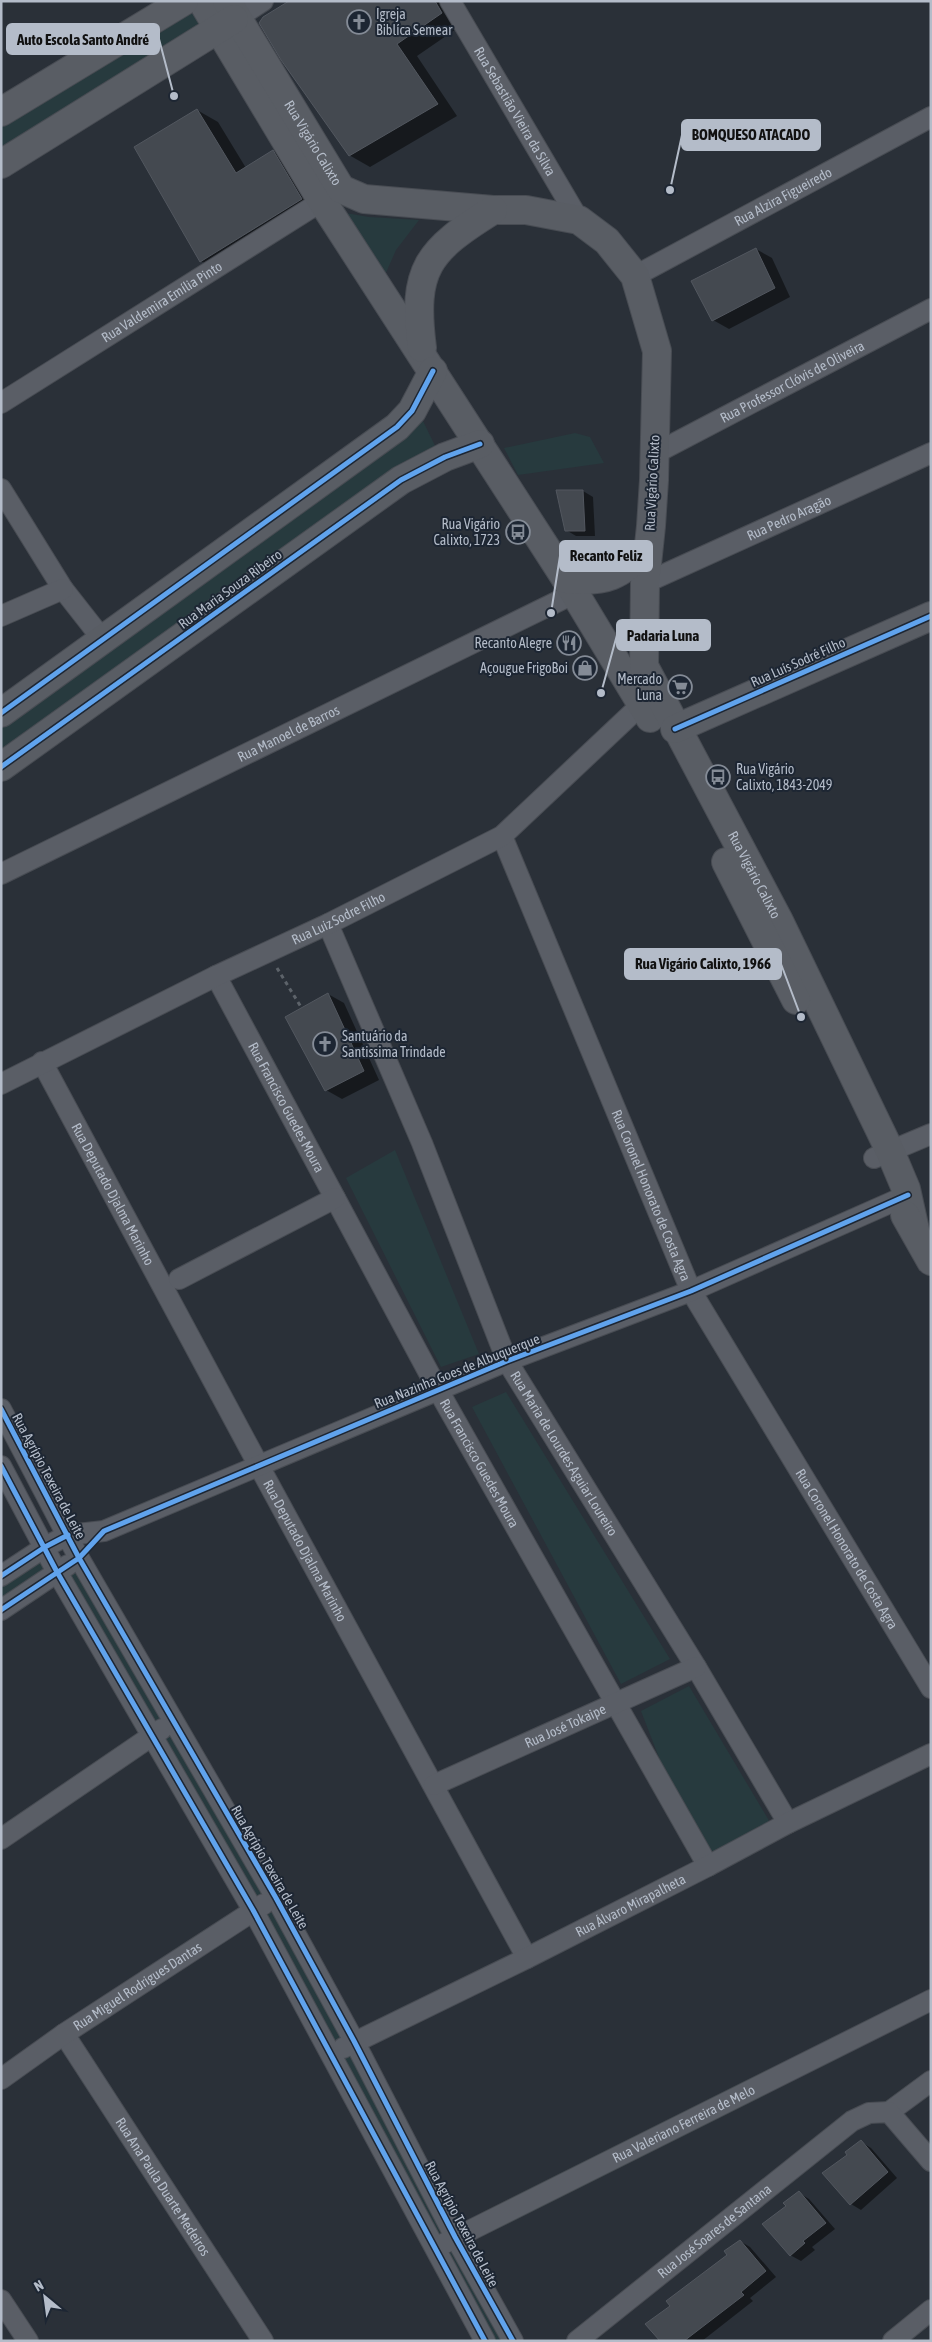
<svg xmlns="http://www.w3.org/2000/svg" width="932" height="2342" font-family="'Asap Condensed',sans-serif">
	<style>
		.green { fill: #273a3e }
		.shadow { fill: #0007 }
		.building { fill: #444950; stroke: #52575f }
		.lines { fill: none; stroke-linecap: round; stroke-linejoin: round }
		.street-casing { stroke: #484c53; stroke-width: 22 }
		.secondary-casing { stroke: #484c53; stroke-width: 30 }
		.path { stroke: #5d636a; stroke-width: 3; stroke-dasharray: 4 4; stroke-linecap: butt }
		.street { stroke: #5a5e66; stroke-width: 20 }
		.secondary { stroke: #595d64; stroke-width: 28 }
		.cycleway-casing { stroke: #1d2633; stroke-width: 8 }
		.cycleway { stroke: #60a3ed; stroke-width: 5 }
		.labels { text-anchor: middle; dominant-baseline: central; stroke-width: 4; stroke-linejoin: round; paint-order: stroke }
		.poi-label { font-size: 14px; fill: #b4bcc9; stroke: #1d2633; text-anchor: end }
		.street-label { font-size: 14px; fill: #b4bcc9; stroke: #1d2633 }
		.leader { fill: none; stroke: #b4bcc9; stroke-width: 2 }
		.callout-dot { fill: #b4bcc9; stroke: #1d2633; stroke-width: 2 }
		.callout { fill: #b4bcc9; stroke: #b4bcc9; stroke-width: 2 }
		.callout-label { font-size: 15px; text-anchor: middle; font-weight: bold; fill: #111 }
	</style>
	<rect width="100%" height="100%" fill="#2a3038"/>
	<g class="green">
		<path d="M191 2 206 31 1 158V119Z"/>
		<path d="M334 211 369 217 419 220 396 250 381 284Z"/>
		<path d="M423 421 439 454 1 758V724Z"/>
		<path d="M575 433 590 437 604 463 518 475 504 448Z"/>
		<path d="M395 1150 479 1354 441 1367 346 1178Z"/>
		<path d="M506 1392 670 1659 621 1684 472 1407Z"/>
		<path d="M40 1556 50 1571 1 1604V1582Z"/>
		<path d="M79 1565 167 1718 153 1730 65 1574Z"/>
		<path d="M689 1686 771 1824 709 1854 665 1773 641 1711Z"/>
		<path d="M170 1728 271 1897 256 1905 159 1737Z"/>
		<path d="M274 1906 349 2039 332 2048 259 1912Z"/>
		<path d="M352 2050 451 2236 437 2242 336 2057Z"/>
		<path d="M453 2242 507 2341H490L441 2249Z"/>
	</g>
	<g class="shadow">
		<path d="M292 1H447L462 25 417 56 457 116 370 167 349 155Z"/>
		<path d="M197 110 218 122 246 168 273 151 294 163 323 211 222 273 201 261Z"/>
		<path d="M756 249 772 258 790 297 729 329 713 320Z"/>
		<path d="M583 491 593 497 595 536H576L566 530Z"/>
		<path d="M328 994 344 1003 379 1080 342 1099 326 1090Z"/>
		<path d="M861 2142 871 2148 897 2178 861 2210 851 2204Z"/>
		<path d="M799 2193 809 2199 835 2229 812 2247 815 2250 801 2261 790 2255Z"/>
		<path d="M740 2241 750 2247 776 2277 750 2298 753 2301 702 2341H661L671 2306 729 2256Z"/>
	</g>
	<g class="building">
		<path d="M289 1H435L442 13 397 44 438 104 349 156 281 60 259 23 263 17Z"/>
		<path d="M197 109 236 173 273 150 302 199 200 262 134 147Z"/>
		<path d="M756 248 775 288 712 321 691 281Z"/>
		<path d="M556 490H583L585 531H565Z"/>
		<path d="M328 993 364 1071 325 1091 285 1017Z"/>
		<path d="M861 2140 888 2172 850 2205 822 2173 847 2155 845 2152Z"/>
		<path d="M799 2191 826 2223 803 2241 805 2243 790 2256 762 2224 786 2206 783 2203Z"/>
		<path d="M740 2240 766 2271 741 2292 744 2295 684 2341H660L645 2324 670 2306 666 2301 727 2255 724 2251Z"/>
	</g>
	<g class="lines">
		<g class="street-casing">
			<g id="street">
				<path id="s1" d="M450 1 579 220"/>
				<path d="M237 18 263 1"/>
				<path id="s2" d="M635 276 931 117"/>
				<path id="s3" d="M1 403 322 201"/>
				<path id="s4" d="M654 454 931 309"/>
				<path d="M1 489 63 589 103 640"/>
				<path id="s5" d="M645 583 931 453"/>
				<path d="M1 616 63 589"/>
				<path id="s6" d="M502 836 691 1291 931 1688"/>
				<path id="s7" d="M1 874 575 593"/>
				<path id="s8" d="M328 924 422 1143 507 1361 696 1667 788 1823"/>
				<path id="s9" d="M216 976 438 1390 708 1866"/>
				<path id="s10" d="M42 1062 259 1466 527 1958"/>
				<path id="s11" d="M1 1084 216 976 328 924 502 836 642 704"/>
				<path d="M874 1158 931 1134"/>
				<path d="M179 1279 335 1198"/>
				<path d="M1 1409 79 1558 276 1898 354 2041 455 2237 513 2341"/>
				<path d="M1 1466 57 1572 253 1910 485 2341"/>
				<path d="M1 1576 45 1547 68 1535 104 1531 507 1361 691 1291 908 1195"/>
				<path d="M1 1610 68 1565"/>
				<path id="s12" d="M434 1785 696 1667"/>
				<path d="M1 1839 162 1729"/>
				<path id="s13" d="M64 2034 263 2341"/>
				<path id="s14" d="M343 2048 527 1958 708 1866 788 1823 931 1754"/>
				<path id="s15" d="M1 2079 64 2034 264 1904"/>
				<path d="M889 2112 931 2081"/>
				<path id="s16" d="M443 2244 931 2000"/>
				<path d="M1 2300 28 2341"/>
				<path id="s17" d="M577 2341 852 2121 869 2113 889 2112 931 2161"/>
				<path d="M893 2341 931 2310"/>
			</g>
		</g>
		<g class="secondary-casing">
			<g id="secondary">
				<path d="M202 1 322 201 566 579 650 718"/>
				<path id="s18" d="M227 1 341 189 364 199 493 210H526L579 220 607 241 635 276 657 351 654 480 651 526 645 583 644 666 779 921 890 1151 906 1189 915 1230"/>
				<path d="M1 112 184 1"/>
				<path d="M1 164 234 19"/>
				<path d="M422 348C412 269 427 251 493 210"/>
				<path d="M566 579C608 583 618 576 648 549"/>
				<path d="M1 713 397 427 412 411 433 371"/>
				<path d="M675 729 931 616"/>
				<path d="M1 767 401 480 445 457 480 444"/>
				<path d="M726 862 796 1000"/>
				<path d="M905 1215 931 1261"/>
			</g>
		</g>
		<path class="path" d="M277 968 301 1007"/>
		<use href="#street" class="street"/>
		<use href="#secondary" class="secondary"/>
		<g class="cycleway-casing">
			<g id="cycleway">
				<path d="M1 713 397 427 412 411 433 371"/>
				<path d="M675 729 931 616"/>
				<path d="M1 767 401 480 445 457 480 444"/>
				<path d="M1 1409 79 1558 276 1898 354 2041 455 2237 513 2341"/>
				<path d="M1 1466 57 1572 253 1910 485 2341"/>
				<path d="M1 1576 45 1547 68 1535"/>
				<path d="M1 1610 79 1558 104 1531 507 1361 691 1291 908 1195"/>
			</g>
		</g>
		<use href="#cycleway" class="cycleway"/>
	</g>
	<defs>
		<g id="church-ring" transform="scale(1.25)"><circle r="9.5" fill="#1d2633" stroke="#848b96" stroke-width="1.5"/><path d="M-1.2-6h2.4v3.5h3.3v2.4h-3.3V6h-2.4V-.1h-3.3v-2.4h3.3Z" fill="#848b96"/></g>
		<g id="bus-ring" transform="scale(1.25)"><circle r="9.5" fill="#1d2633" stroke="#848b96" stroke-width="1.5"/><path d="M-5-6H5V4H4V6H2V4H-2V6H-4V4H-5ZM-3.5-4V0h7V-4ZM-3.5 1.2v1.5H-2V1.2ZM2 1.2v1.5H3.5V1.2Z" fill="#848b96"/></g>
		<g id="restaurant-ring" transform="scale(1.25)"><circle r="9.5" fill="#1d2633" stroke="#848b96" stroke-width="1.5"/><path d="M-5-6h1v4h1v-4h1v4h1v-4h1v5L-1.5 .5V6h-2V.5L-5-1ZM5-6V6H3V1.5H1.5Q1.5-4 5-6Z" fill="#848b96"/></g>
		<g id="shop-ring" transform="scale(1.25)"><circle r="9.5" fill="#1d2633" stroke="#848b96" stroke-width="1.5"/><path d="M-5-2.5h2.3a2.7 3.5 0 0 1 5.4 0H5L5.5 6h-11ZM-1.5-2.5h3a1.5 2.3 0 0 0-3 0Z" fill="#848b96"/></g>
		<g id="supermarket-ring" transform="scale(1.25)"><circle r="9.5" fill="#1d2633" stroke="#848b96" stroke-width="1.5"/><path d="M-6-5.5h2.5l.6 2H6L4.5 2H-2.5L-4.4-4H-6ZM-1.5 3.2a1.3 1.3 0 1 0 .1 0ZM3 3.2a1.3 1.3 0 1 0 .1 0Z" fill="#848b96"/></g>
	</defs>
	<g fill-rule="evenodd">
		<use href="#church-ring" x="359" y="22"/>
		<use href="#bus-ring" x="518" y="532"/>
		<use href="#restaurant-ring" x="569" y="643"/>
		<use href="#shop-ring" x="585" y="668"/>
		<use href="#supermarket-ring" x="680" y="687"/>
		<use href="#bus-ring" x="718" y="777"/>
		<use href="#church-ring" x="325" y="1044"/>
	</g>
	<g class="labels">
		<g class="poi-label">
			<text x="376" y="14" text-anchor="start">Igreja<tspan x="376" dy="16">Biblíca Semear</tspan></text>
			<text x="500" y="524">Rua Vigário<tspan x="500" dy="16">Calixto, 1723</tspan></text>
			<text x="552" y="643">Recanto Alegre</text>
			<text x="568" y="668">Açougue FrigoBoi</text>
			<text x="662" y="679">Mercado<tspan x="662" dy="16">Luna</tspan></text>
			<text x="736" y="769" text-anchor="start">Rua Vigário<tspan x="736" dy="16">Calixto, 1843-2049</tspan></text>
			<text x="342" y="1036" text-anchor="start">Santuário da<tspan x="342" dy="16">Santissima Trindade</tspan></text>
		</g>
		<g class="street-label">
			<text stroke="none"><textPath href="#s1" startOffset="128">Rua Sebastião Vieira da Silva</textPath></text>
			<text stroke="none"><textPath href="#s18" startOffset="166">Rua Vigário Calixto</textPath></text>
			<text stroke="none"><textPath href="#s2" startOffset="168">Rua Alzira Figueiredo</textPath></text>
			<text stroke="none"><textPath href="#s3" startOffset="190">Rua Valdemira Emília Pinto</textPath></text>
			<text stroke="none"><textPath href="#s4" startOffset="156">Rua Professor Clóvis de Oliveira</textPath></text>
			<text transform="translate(652 483) rotate(-87)">Rua Vigário Calixto</text>
			<text stroke="none"><textPath href="#s5" startOffset="158">Rua Pedro Aragão</textPath></text>
			<text transform="translate(230 589) rotate(-36)">Rua Maria Souza Ribeiro</text>
			<text transform="translate(798 662) rotate(-24)">Rua Luís Sodré Filho</text>
			<text stroke="none"><textPath href="#s7" startOffset="320">Rua Manoel de Barros</textPath></text>
			<text stroke="none"><textPath href="#s18" startOffset="1171">Rua Vigário Calixto</textPath></text>
			<text stroke="none"><textPath href="#s11" startOffset="376">Rua Luiz Sodre Filho</textPath></text>
			<text stroke="none"><textPath href="#s9" startOffset="149">Rua Francisco Guedes Moura</textPath></text>
			<text stroke="none"><textPath href="#s10" startOffset="150">Rua Deputado Djalma Marinho</textPath></text>
			<text stroke="none"><textPath href="#s6" startOffset="389">Rua Coronel Honorato de Costa Agra</textPath></text>
			<text transform="translate(457 1371) rotate(-22)">Rua Nazinha Goes de Albuquerque</text>
			<text stroke="none"><textPath href="#s8" startOffset="581">Rua Maria de Lourdes Aguiar Loureiro</textPath></text>
			<text stroke="none"><textPath href="#s9" startOffset="554">Rua Francisco Guedes Moura</textPath></text>
			<text transform="translate(49 1476) rotate(62)">Rua Agrípio Texeira de Leite</text>
			<text stroke="none"><textPath href="#s6" startOffset="794">Rua Coronel Honorato de Costa Agra</textPath></text>
			<text stroke="none"><textPath href="#s10" startOffset="555">Rua Deputado Djalma Marinho</textPath></text>
			<text stroke="none"><textPath href="#s12" startOffset="144">Rua José Tokaipe</textPath></text>
			<text transform="translate(270 1867) rotate(60)">Rua Agrípio Texeira de Leite</text>
			<text stroke="none"><textPath href="#s14" startOffset="321">Rua Álvaro Mirapalheta</textPath></text>
			<text stroke="none"><textPath href="#s15" startOffset="165">Rua Miguel Rodrigues Dantas</textPath></text>
			<text stroke="none"><textPath href="#s16" startOffset="269">Rua Valeriano Ferreira de Melo</textPath></text>
			<text stroke="none"><textPath href="#s13" startOffset="182">Rua Ana Paula Duarte Medeiros</textPath></text>
			<text transform="translate(462 2224) rotate(62)">Rua Agrípio Texeira de Leite</text>
			<text stroke="none"><textPath href="#s17" startOffset="176">Rua José Soares de Santana</textPath></text>
		</g>
	</g>
	<path class="leader" d="M174 96L159 39M670 190L682 135M551 613L560 556M601 693L617 635M801 1017L781 964"/>
	<g class="callout-dot">
		<circle cx="174" cy="96" r="5"/>
		<circle cx="670" cy="190" r="5"/>
		<circle cx="551" cy="613" r="5"/>
		<circle cx="601" cy="693" r="5"/>
		<circle cx="801" cy="1017" r="5"/>
	</g>
	<g class="callout">
		<rect x="7" y="24" width="152" height="30" rx="5"/>
		<rect x="682" y="120" width="138" height="30" rx="5"/>
		<rect x="560" y="541" width="92" height="30" rx="5"/>
		<rect x="617" y="620" width="93" height="30" rx="5"/>
		<rect x="625" y="949" width="156" height="30" rx="5"/>
	</g>
	<g class="callout-label">
		<text x="83" y="45">Auto Escola Santo André</text>
		<text x="751" y="140">BOMQUESO ATACADO</text>
		<text x="606" y="561">Recanto Feliz</text>
		<text x="663" y="641">Padaria Luna</text>
		<text x="703" y="969">Rua Vigário Calixto, 1966</text>
	</g>
	<rect width="932" height="2342" fill="none" stroke="#b4bcc9" stroke-width="5"/>
	<g transform="translate(45 2297) rotate(331)" stroke="#1d2633" stroke-width="4" paint-order="stroke">
	<path d="M0-4L9 19L0 12L-9 19Z" fill="#b4bcc9"/>
	<text y="-8" font-size="14" font-weight="bold" text-anchor="middle" fill="#b4bcc9">N</text>
	</g>
</svg>
